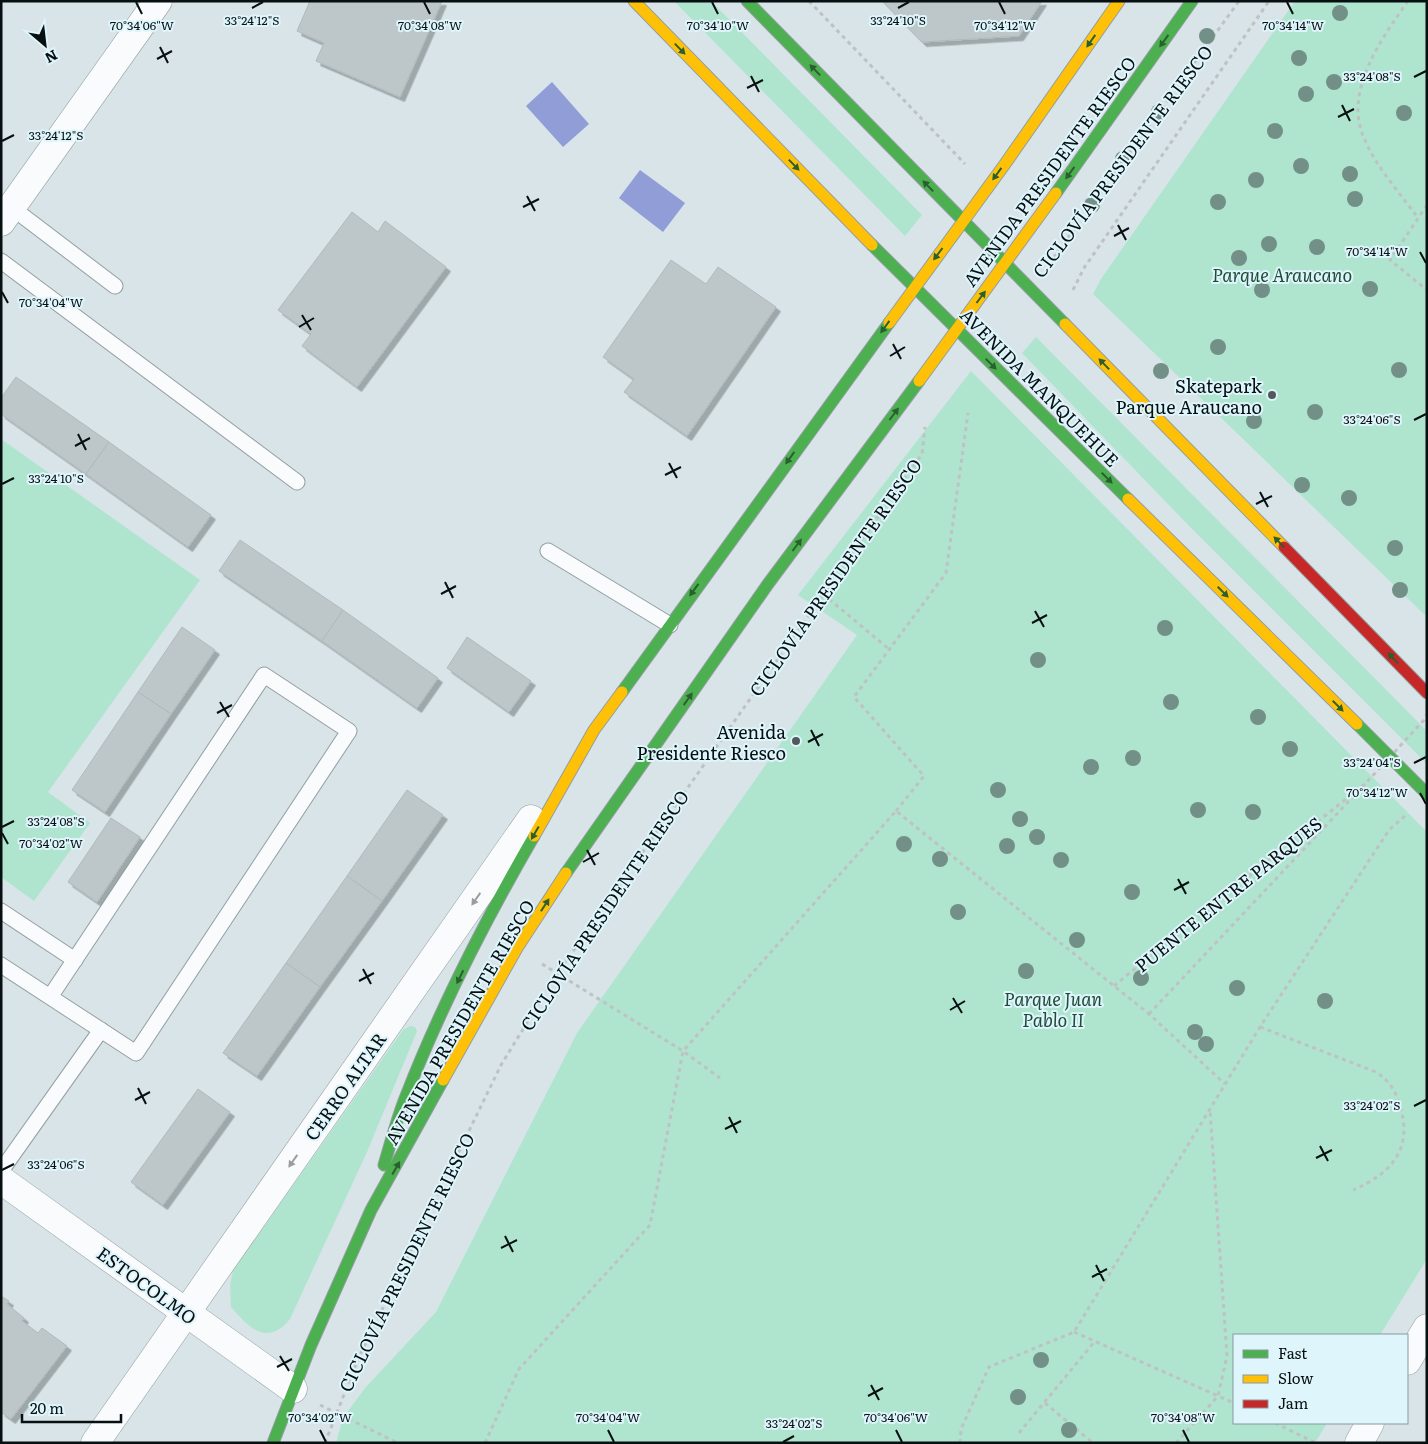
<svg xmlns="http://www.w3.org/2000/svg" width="1428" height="1444" font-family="Literata,serif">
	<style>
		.green { fill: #afe5cf }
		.water { fill: #909dd6 }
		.building { fill: #bdc7c9; stroke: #afbabb; filter: url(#shadow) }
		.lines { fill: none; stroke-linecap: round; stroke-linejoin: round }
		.lane-casing { stroke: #949ea1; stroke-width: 17 }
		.street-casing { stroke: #949ea1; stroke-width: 29 }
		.fast-casing { stroke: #949ea1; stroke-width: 13 }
		.slow-casing { stroke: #949ea1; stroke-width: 13 }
		.jam-casing { stroke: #949ea1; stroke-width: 13 }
		.path { stroke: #bec2c4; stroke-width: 3; stroke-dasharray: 4 4; stroke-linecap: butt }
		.lane { stroke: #f9fbfc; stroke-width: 15 }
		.street { stroke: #f9fbfc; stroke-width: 28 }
		.fast { stroke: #4caf50; stroke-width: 11 }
		.slow { stroke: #ffc107; stroke-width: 11 }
		.jam { stroke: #c62828; stroke-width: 11 }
		.path-bridge { stroke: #bec2c4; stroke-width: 3; stroke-dasharray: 4 4; stroke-linecap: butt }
		.tree { fill: #729087 }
		.oneway { fill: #2a5f30 }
		.oneway2 { fill: #989d9e }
		.ticks { fill: none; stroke: #070f11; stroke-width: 2 }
		.poi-dot { fill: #505a5c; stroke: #def5fc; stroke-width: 2 }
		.labels { text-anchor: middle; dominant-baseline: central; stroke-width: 4; stroke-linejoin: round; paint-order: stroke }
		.street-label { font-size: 18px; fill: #070f11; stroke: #def5fc }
		.park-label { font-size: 18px; font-style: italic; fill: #1f4c37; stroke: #def5fc }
		.poi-label { font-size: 18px; fill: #070f11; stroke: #def5fc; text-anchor: end }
		.ticks-label { font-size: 12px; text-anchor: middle; fill: #070f11; stroke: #def5fc; stroke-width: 4; stroke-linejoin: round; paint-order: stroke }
	</style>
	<defs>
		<filter id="shadow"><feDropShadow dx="4.5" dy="4.5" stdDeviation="0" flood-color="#0004"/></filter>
	</defs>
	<rect width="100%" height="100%" fill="#d8e4e8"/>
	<g class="green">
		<path d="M674 1H711L922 215 905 236Z"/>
		<path d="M1295 1H1427V617L1093 294 1101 279Z"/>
		<path d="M1036 337 1427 731V764L1194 531 1022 353Z"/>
		<path d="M971 371 1427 832V1259L1380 1335H1234V1423H1327L1315 1443H336L343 1418 365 1388 436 1312 577 1033 857 635 798 595Z"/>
		<path d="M1 439 200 580 48 792 90 823 34 901 1 877Z"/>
		<path d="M410 1026 415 1027 417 1031 367 1152 290 1319C267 1347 249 1328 231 1307L230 1286 233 1270 403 1030Z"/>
	</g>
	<g class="water">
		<path d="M552 82 589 124 563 147 526 106Z"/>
		<path d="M640 170 685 203 663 232 619 198Z"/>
	</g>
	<g class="building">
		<path d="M310 1H442L400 97 316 61 324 43 297 31Z"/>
		<path d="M882 1H1042L1019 36 922 42Z"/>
		<path d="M352 212 378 232 385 221 446 267 357 387 302 346 311 334 278 310Z"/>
		<path d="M671 260 706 284 718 267 776 307 687 436 624 392 634 379 603 357Z"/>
		<path d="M16 377 109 442 86 474 1 414V398Z"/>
		<path d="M109 442 211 515 188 547 86 474Z"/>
		<path d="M240 540 343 610 322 641 219 571Z"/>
		<path d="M343 610 438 678 417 708 322 641Z"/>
		<path d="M182 627 215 650 171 714 138 692Z"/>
		<path d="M467 637 531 681 509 712 447 668Z"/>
		<path d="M138 692 171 714 105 812 72 790Z"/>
		<path d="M407 790 443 815 382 901 347 876Z"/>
		<path d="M111 818 140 837 97 902 68 882Z"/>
		<path d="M347 876 382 901 320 987 286 963Z"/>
		<path d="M286 963 320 987 257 1076 223 1053Z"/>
		<path d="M198 1089 230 1112 163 1205 131 1182Z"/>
		<path d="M1 1296 9 1301 7 1304 24 1318 22 1321 38 1333 42 1328 67 1346 11 1419 1 1412Z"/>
	</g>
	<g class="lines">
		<g class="lane-casing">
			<g id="lane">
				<path d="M11 207 115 286"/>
				<path d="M1 261 297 482"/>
				<path d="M548 551 670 625"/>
				<path d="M1 911 75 960"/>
				<path d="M1 965C46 994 91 1024 136 1053L349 731 264 675 50 997"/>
				<path d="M1 1171 101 1030"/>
			</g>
		</g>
		<g class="street-casing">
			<g id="street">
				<path d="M1 222 158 1"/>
				<path d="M1 1180 293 1389"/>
				<path d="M1407 1361 1427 1328"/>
				<path d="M95 1443 531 819"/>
				<path d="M1359 1443 1370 1423"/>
			</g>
		</g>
		<g class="fast-casing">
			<g id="fast">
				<path d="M747 1 1065 324"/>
				<path d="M1056 193 1192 1"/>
				<path d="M872 245 1128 499"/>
				<path d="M622 692 889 323"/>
				<path d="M1357 724 1427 794"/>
				<path d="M566 873 768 584 919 381"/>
				<path d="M384 1165C391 1142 397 1118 406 1096 441 1006 486 919 534 836"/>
				<path d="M273 1443 311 1345 371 1210 443 1080"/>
			</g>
		</g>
		<g class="slow-casing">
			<g id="slow">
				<path d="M634 1 872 245"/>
				<path d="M889 323 1005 164 1119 1"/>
				<path d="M1065 324 1284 547"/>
				<path d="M919 381 1056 193"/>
				<path d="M1128 499 1357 724"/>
				<path d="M534 836 594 730 622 692"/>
				<path d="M443 1080 517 948 566 873"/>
			</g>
		</g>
		<g class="jam-casing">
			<path id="jam" d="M1284 547 1427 693"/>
		</g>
		<g class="path">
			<path d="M809 1 965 164"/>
			<path d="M1408 1C1382 38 1343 91 1364 138 1376 167 1400 193 1418 218"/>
			<path d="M1427 205 1390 260 1427 290"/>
			<path d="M1049 264 1239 1"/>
			<path d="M1073 290 1084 268 1269 1"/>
			<path d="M823 594 890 650"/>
			<path d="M896 811 924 776 854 697 946 573 968 413"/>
			<path d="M542 964 683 1051 720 1078"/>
			<path d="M1114 986 1192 921"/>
			<path d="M1149 1014 1365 784"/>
			<path d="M1260 1027 1376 1072C1391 1082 1396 1092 1401 1109 1412 1151 1390 1174 1353 1190"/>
			<path d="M1074 1332 1234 1403"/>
			<path d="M1045 1403 1093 1443"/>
			<path d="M320 1405 398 1443"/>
			<path d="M1275 1423 1316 1443"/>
			<path d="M1019 1433 1095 1341"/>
			<path d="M325 1443 358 1359 501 1065 557 974 922 454 925 427"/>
			<path d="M485 1443 519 1369 650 1225 683 1051 896 811 1149 1014 1225 1084"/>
			<path d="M960 1443 961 1429 989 1367 1074 1332 1260 1027 1389 830 1406 815"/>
			<path d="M1176 1443 1218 1396 1227 1356 1210 1110"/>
		</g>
		<use href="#lane" class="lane"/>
		<use href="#street" class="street"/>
		<use href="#fast" class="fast"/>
		<use href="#slow" class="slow"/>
		<use href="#jam" class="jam"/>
		<path class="path-bridge" d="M1192 921 1365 784 1424 720 1427 714"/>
	</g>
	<g class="tree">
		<circle cx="1340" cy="13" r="8"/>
		<circle cx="1207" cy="36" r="8"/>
		<circle cx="1299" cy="58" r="8"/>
		<circle cx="1334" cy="82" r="8"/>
		<circle cx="1306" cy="94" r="8"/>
		<circle cx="1159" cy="112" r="8"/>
		<circle cx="1404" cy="113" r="8"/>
		<circle cx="1275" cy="131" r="8"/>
		<circle cx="1123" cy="159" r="8"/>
		<circle cx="1301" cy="166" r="8"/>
		<circle cx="1350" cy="174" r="8"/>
		<circle cx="1256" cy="180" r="8"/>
		<circle cx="1355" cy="199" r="8"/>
		<circle cx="1218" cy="202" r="8"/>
		<circle cx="1092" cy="205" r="8"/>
		<circle cx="1269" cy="244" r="8"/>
		<circle cx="1317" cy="247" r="8"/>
		<circle cx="1239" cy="258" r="8"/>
		<circle cx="1370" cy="289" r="8"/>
		<circle cx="1262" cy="290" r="8"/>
		<circle cx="1218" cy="347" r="8"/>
		<circle cx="1399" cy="370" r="8"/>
		<circle cx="1161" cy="371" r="8"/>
		<circle cx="1315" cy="412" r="8"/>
		<circle cx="1254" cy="421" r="8"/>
		<circle cx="1302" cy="485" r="8"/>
		<circle cx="1349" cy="498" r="8"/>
		<circle cx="1395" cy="548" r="8"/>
		<circle cx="1400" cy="590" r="8"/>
		<circle cx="1165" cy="628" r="8"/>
		<circle cx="1038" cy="660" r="8"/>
		<circle cx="1171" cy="702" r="8"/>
		<circle cx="1258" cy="717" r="8"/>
		<circle cx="1290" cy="749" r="8"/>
		<circle cx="1133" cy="758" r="8"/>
		<circle cx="1091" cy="767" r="8"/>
		<circle cx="998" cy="790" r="8"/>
		<circle cx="1198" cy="810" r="8"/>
		<circle cx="1253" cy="812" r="8"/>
		<circle cx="1020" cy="819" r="8"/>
		<circle cx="1037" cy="837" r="8"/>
		<circle cx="904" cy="844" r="8"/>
		<circle cx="1007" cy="846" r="8"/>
		<circle cx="940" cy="859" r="8"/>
		<circle cx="1061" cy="860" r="8"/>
		<circle cx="1132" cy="892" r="8"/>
		<circle cx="958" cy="912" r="8"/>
		<circle cx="1077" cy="940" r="8"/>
		<circle cx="1026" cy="971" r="8"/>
		<circle cx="1141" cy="978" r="8"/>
		<circle cx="1237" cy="988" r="8"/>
		<circle cx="1325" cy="1001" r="8"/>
		<circle cx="1195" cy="1032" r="8"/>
		<circle cx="1206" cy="1044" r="8"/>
		<circle cx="1041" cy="1360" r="8"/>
		<circle cx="1018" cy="1397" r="8"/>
		<circle cx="1069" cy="1430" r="8"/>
	</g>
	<defs><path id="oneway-solid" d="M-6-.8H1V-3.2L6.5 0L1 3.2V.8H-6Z" transform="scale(1.25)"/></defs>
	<g class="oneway">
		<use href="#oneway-solid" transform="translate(1091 41) rotate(125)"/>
		<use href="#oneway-solid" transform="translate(1164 41) rotate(126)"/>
		<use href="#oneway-solid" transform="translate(680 49) rotate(46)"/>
		<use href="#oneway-solid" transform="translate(815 70) rotate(-134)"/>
		<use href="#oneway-solid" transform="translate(794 165) rotate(46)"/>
		<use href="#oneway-solid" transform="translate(1070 173) rotate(126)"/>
		<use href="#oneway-solid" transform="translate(997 174) rotate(126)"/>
		<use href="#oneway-solid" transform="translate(928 186) rotate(-134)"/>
		<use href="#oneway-solid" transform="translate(938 254) rotate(127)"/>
		<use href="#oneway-solid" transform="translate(981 297) rotate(-53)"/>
		<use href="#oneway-solid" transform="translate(885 327) rotate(126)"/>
		<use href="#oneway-solid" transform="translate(991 364) rotate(45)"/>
		<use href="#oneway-solid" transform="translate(1104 364) rotate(-134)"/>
		<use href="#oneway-solid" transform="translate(894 414) rotate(-53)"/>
		<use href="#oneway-solid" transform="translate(790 458) rotate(126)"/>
		<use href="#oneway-solid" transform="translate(1107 478) rotate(45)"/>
		<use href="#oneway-solid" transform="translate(1279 542) rotate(-134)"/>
		<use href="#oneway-solid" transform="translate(797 545) rotate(-53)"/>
		<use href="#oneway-solid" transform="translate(694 590) rotate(126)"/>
		<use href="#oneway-solid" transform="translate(1223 592) rotate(45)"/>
		<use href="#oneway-solid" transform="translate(1393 658) rotate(-134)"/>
		<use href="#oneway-solid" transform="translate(688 699) rotate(-55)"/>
		<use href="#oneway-solid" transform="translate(1338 706) rotate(45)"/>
		<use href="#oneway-solid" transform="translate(535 833) rotate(120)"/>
		<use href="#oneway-solid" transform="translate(545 905) rotate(-57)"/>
		<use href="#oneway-solid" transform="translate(460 977) rotate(116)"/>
		<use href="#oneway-solid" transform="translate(396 1168) rotate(-60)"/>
	</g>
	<g class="oneway2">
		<use href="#oneway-solid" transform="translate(476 899) rotate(125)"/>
		<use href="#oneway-solid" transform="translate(293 1161) rotate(125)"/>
	</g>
	<path class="ticks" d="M136 2 142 14M424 2 430 14M712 2 718 14M999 2 1005 14M1287 2 1293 14M252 8 263 2M898 8 909 2M160 47 168 63M157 59 172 51M751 76 759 92M1414 77 1426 71M747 88 763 80M1342 105 1350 121M1338 117 1354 109M2 141 14 135M527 196 535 211M523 207 539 199M1118 225 1126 240M1114 236 1129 228M1420 252 1426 263M2 292 8 303M302 315 311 330M299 327 314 318M893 344 901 359M890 356 905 347M1414 420 1426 414M78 434 86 450M75 446 90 438M669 463 677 478M665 475 681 467M2 484 14 478M1260 492 1268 507M1256 504 1272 496M445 582 453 598M441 594 456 586M1035 611 1044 627M1032 623 1047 615M220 702 229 717M217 713 232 705M811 730 819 746M808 742 823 734M1414 763 1426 757M1420 793 1426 804M2 827 14 821M2 833 8 844M587 850 595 865M583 862 599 853M1178 879 1186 894M1174 890 1189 882M363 969 371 984M359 981 374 973M953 998 962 1013M950 1010 965 1001M138 1088 146 1104M135 1100 150 1092M1414 1106 1426 1100M729 1117 737 1133M725 1129 741 1121M1320 1146 1328 1161M1316 1158 1332 1150M2 1170 14 1164M505 1236 513 1252M501 1248 517 1240M1096 1265 1104 1281M1092 1277 1107 1269M280 1356 289 1371M277 1367 292 1359M871 1385 879 1400M868 1396 883 1388M320 1430 326 1442M608 1430 614 1442M896 1430 902 1442M1183 1430 1189 1442M783 1442 794 1436"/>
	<g class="poi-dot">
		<circle cx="1272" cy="395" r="5"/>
		<circle cx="796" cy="741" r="5"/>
	</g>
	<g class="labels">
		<g class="street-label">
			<text transform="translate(1122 161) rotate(-53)">CICLOVÍA PRESIDENTE RIESCO</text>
			<text transform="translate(1049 171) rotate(-54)">AVENIDA PRESIDENTE RIESCO</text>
			<text transform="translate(1040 387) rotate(45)">AVENIDA MANQUEHUE</text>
			<text transform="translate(835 577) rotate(-55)">CICLOVÍA PRESIDENTE RIESCO</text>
			<text transform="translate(1228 894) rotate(-39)">PUENTE ENTRE PARQUES</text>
			<text transform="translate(604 910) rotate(-56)">CICLOVÍA PRESIDENTE RIESCO</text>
			<text transform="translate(459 1022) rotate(-60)">AVENIDA PRESIDENTE RIESCO</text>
			<text transform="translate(345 1086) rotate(-55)">CERRO ALTAR</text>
			<text transform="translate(406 1262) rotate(-64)">CICLOVÍA PRESIDENTE RIESCO</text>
			<text transform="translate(147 1285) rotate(36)">ESTOCOLMO</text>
		</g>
		<g class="park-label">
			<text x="1282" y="274">Parque Araucano</text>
			<text x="1053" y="998">Parque Juan<tspan x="1053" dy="21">Pablo II</tspan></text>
		</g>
		<g class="poi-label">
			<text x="1262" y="385">Skatepark<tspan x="1262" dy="21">Parque Araucano</tspan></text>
			<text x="786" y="731">Avenida<tspan x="786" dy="21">Presidente Riesco</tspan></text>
		</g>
	</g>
	<g class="ticks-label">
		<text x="252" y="25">33°24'12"S</text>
		<text x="898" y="25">33°24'10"S</text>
		<text x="142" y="30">70°34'06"W</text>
		<text x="430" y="30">70°34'08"W</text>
		<text x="1005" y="30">70°34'12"W</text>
		<text x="718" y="30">70°34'10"W</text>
		<text x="1293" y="30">70°34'14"W</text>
		<text x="1372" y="81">33°24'08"S</text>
		<text x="56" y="140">33°24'12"S</text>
		<text x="1377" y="256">70°34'14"W</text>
		<text x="51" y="307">70°34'04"W</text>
		<text x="1372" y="424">33°24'06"S</text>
		<text x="56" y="483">33°24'10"S</text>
		<text x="1372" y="767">33°24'04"S</text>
		<text x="1377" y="797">70°34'12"W</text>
		<text x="56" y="826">33°24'08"S</text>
		<text x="51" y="848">70°34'02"W</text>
		<text x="1372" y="1110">33°24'02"S</text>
		<text x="56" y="1169">33°24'06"S</text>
		<text x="320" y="1422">70°34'02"W</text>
		<text x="608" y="1422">70°34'04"W</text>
		<text x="896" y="1422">70°34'06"W</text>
		<text x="1183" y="1422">70°34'08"W</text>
		<text x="794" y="1428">33°24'02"S</text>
	</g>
	<rect width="1428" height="1444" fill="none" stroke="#070f11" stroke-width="5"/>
	<rect x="1233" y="1334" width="175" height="90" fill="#def5fc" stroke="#88999e"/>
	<rect x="1243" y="1350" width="25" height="8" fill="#4caf50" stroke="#88999e"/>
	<text x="1278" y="1359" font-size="15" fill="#070f11">Fast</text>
	<rect x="1243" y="1375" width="25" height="8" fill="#ffc107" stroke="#88999e"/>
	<text x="1278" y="1384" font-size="15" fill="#070f11">Slow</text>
	<rect x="1243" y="1400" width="25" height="8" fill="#c62828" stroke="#88999e"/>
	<text x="1278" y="1409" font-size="15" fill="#070f11">Jam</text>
	<g transform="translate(45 45) rotate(152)" stroke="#def5fc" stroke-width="4" paint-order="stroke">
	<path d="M0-4L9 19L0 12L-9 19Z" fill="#070f11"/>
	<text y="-8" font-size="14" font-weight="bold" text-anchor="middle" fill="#070f11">N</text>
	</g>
	<path d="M22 1414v8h99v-8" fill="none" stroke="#070f11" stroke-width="2.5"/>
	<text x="30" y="1414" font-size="15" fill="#070f11" stroke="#def5fc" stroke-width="4" paint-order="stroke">20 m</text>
</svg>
